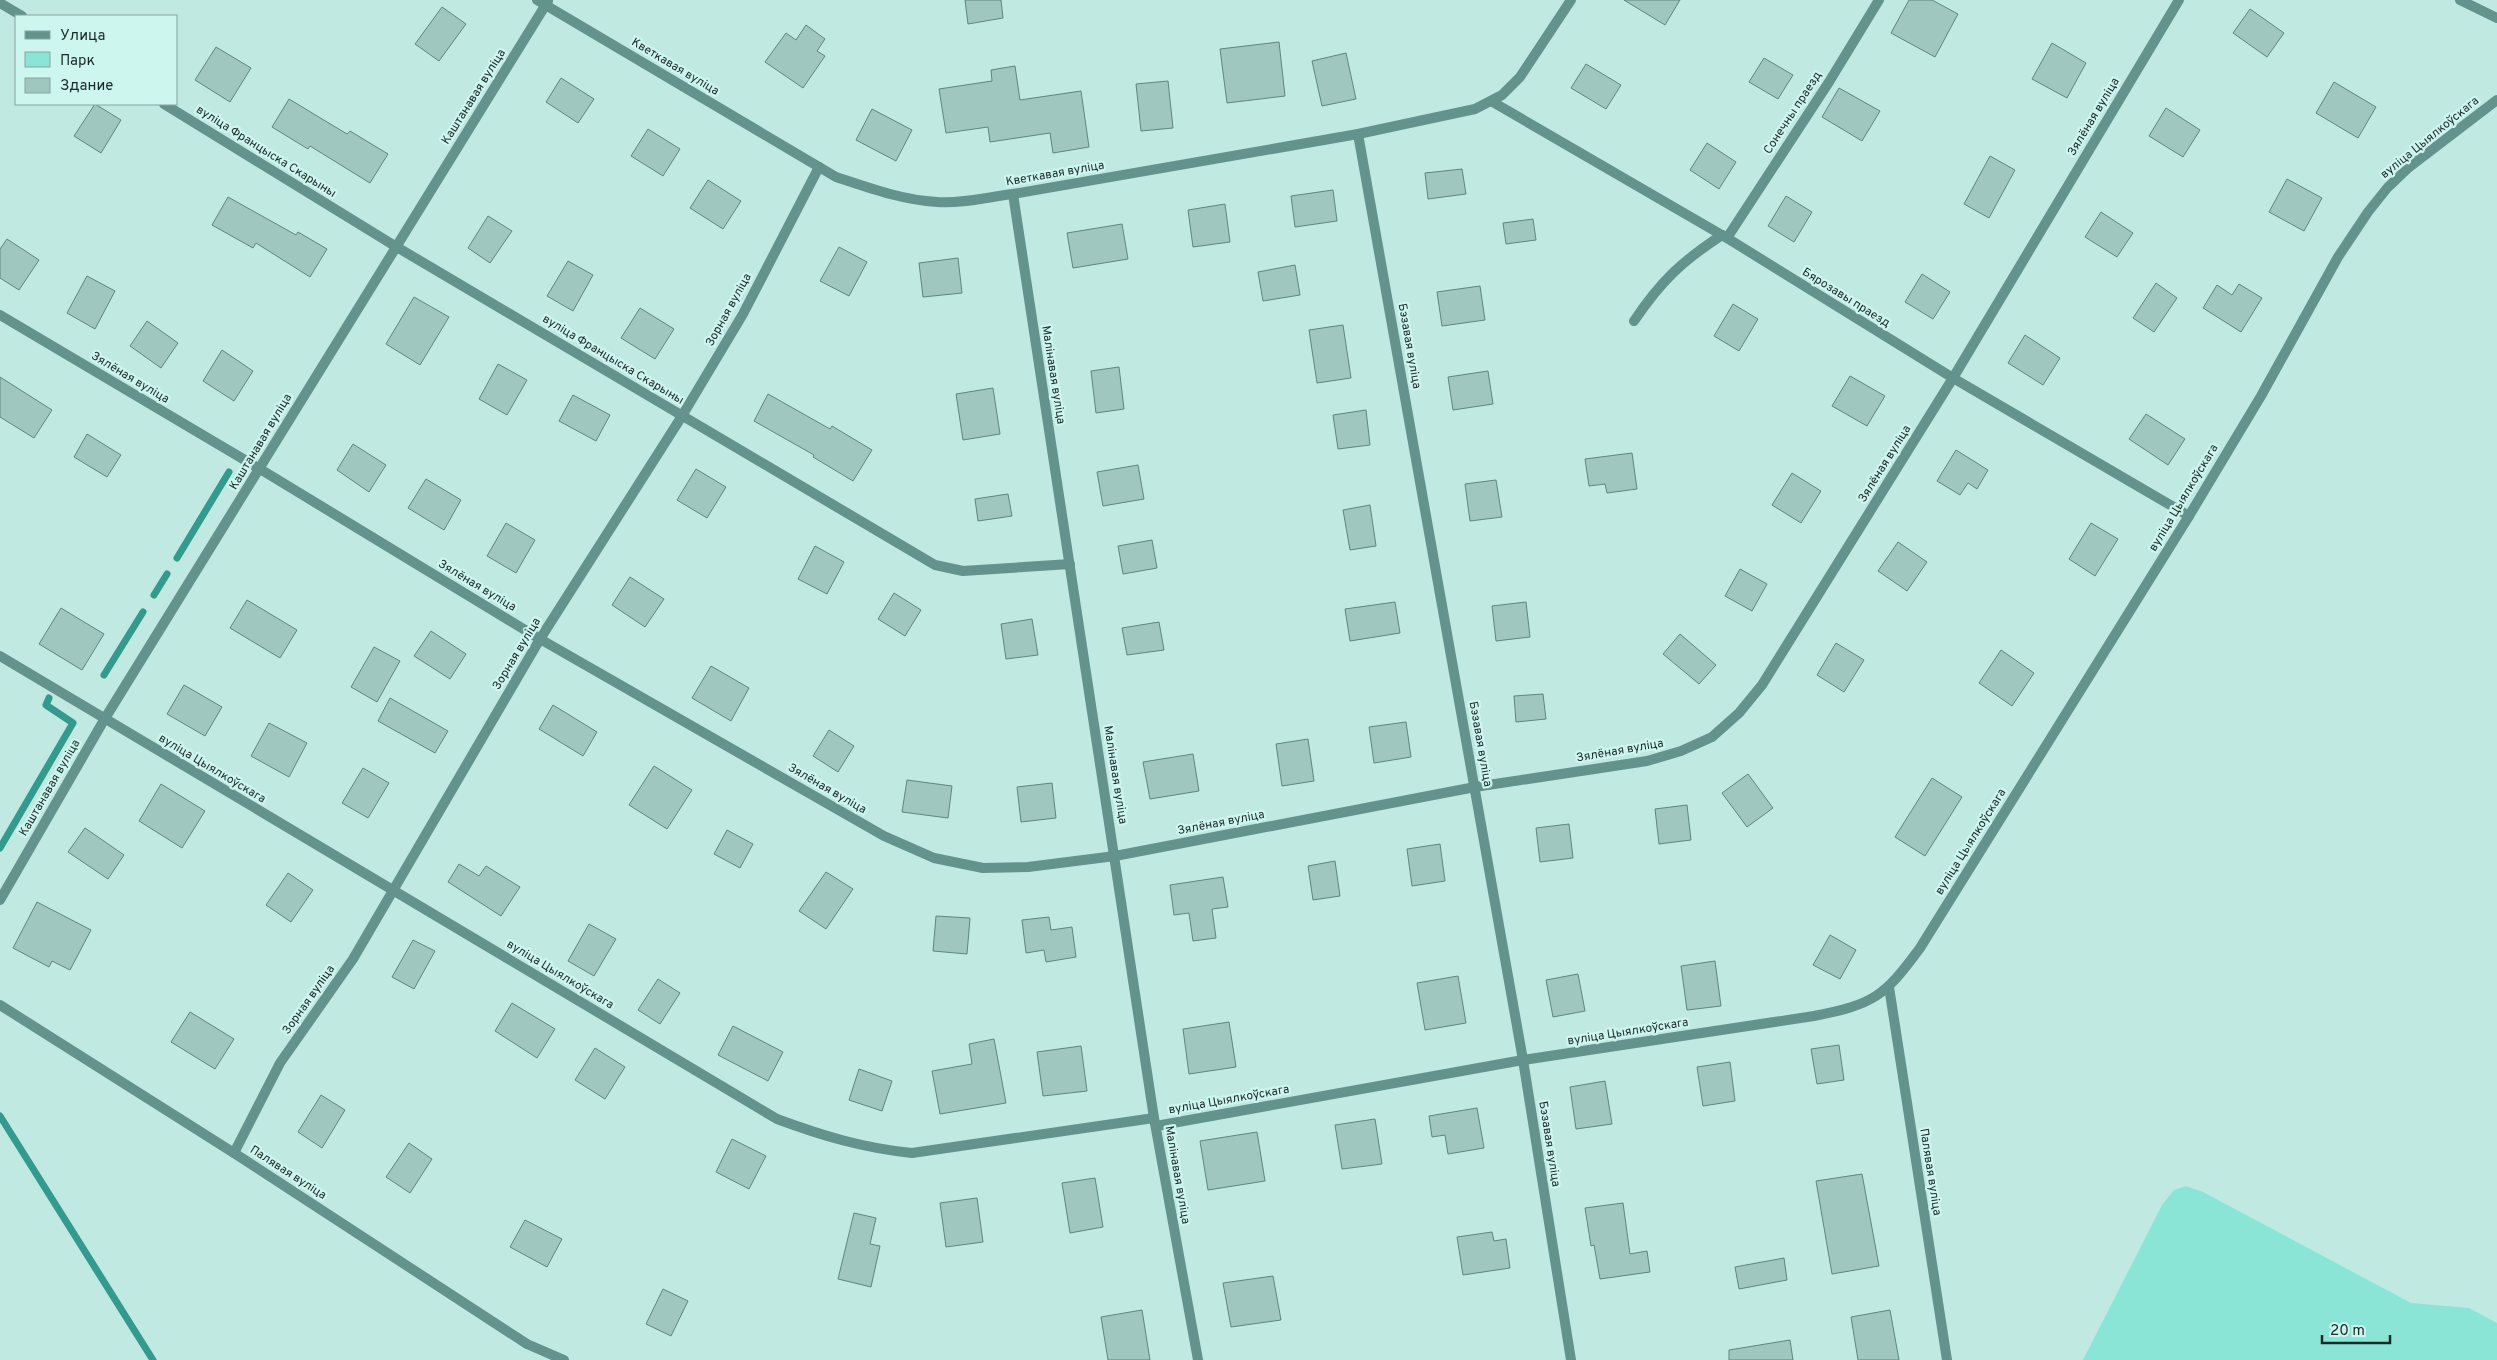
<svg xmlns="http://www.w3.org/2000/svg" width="2497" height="1360" font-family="Overpass,sans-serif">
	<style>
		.green { fill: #8be5d7 }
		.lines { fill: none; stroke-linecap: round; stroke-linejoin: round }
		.stream { stroke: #349a8e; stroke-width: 7 }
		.building { fill: #9fc6bf; stroke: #5f857f }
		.street { stroke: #63938c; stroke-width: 10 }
		.labels { text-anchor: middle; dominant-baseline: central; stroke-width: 4.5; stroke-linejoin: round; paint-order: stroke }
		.street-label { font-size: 12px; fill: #192926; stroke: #cdf6ef }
	</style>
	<rect width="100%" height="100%" fill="#c0e9e1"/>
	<path class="green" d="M2186 1186 2203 1192 2411 1303 2469 1308 2497 1323V1360H2083L2162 1205 2174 1190Z"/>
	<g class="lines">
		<g class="stream">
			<path d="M177 558 229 472"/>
			<path d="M154 595 167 574"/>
			<path d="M104 675 143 612"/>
			<path d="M0 848 73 723 46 705 49 698"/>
			<path d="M0 1116 153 1360"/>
		</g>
	</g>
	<g class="building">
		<path d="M965 0H1001L1003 18 968 24Z"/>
		<path d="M1624 0H1680L1665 25Z"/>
		<path d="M1909 0H1932L1958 14 1935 57 1891 33Z"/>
		<path d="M442 7 466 24 439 61 415 44Z"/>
		<path d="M2250 9 2284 33 2267 57 2233 33Z"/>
		<path d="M806 25 825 39 817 51 825 56 803 88 765 62 786 33 796 40Z"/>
		<path d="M1279 42 1285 96 1227 103 1220 49Z"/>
		<path d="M2052 43 2086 63 2067 98 2032 79Z"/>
		<path d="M216 47 251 68 230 102 195 80Z"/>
		<path d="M1346 53 1356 99 1322 106 1312 61Z"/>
		<path d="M1764 58 1793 75 1778 99 1749 82Z"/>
		<path d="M1586 64 1621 85 1606 109 1571 88Z"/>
		<path d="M1015 66 1020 100 1081 91 1089 147 1053 153 1050 133 990 142 988 127 946 133 939 89 992 81 991 70Z"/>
		<path d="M561 78 594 99 578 123 546 102Z"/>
		<path d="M1168 81 1173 128 1141 131 1136 84Z"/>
		<path d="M2334 82 2376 107 2358 138 2316 113Z"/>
		<path d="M1839 88 1880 111 1862 141 1822 117Z"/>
		<path d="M289 99 347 134 350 131 388 154 370 183 310 146 308 149 272 127Z"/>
		<path d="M95 104 121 120 101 153 74 136Z"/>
		<path d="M2166 108 2200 130 2183 157 2149 136Z"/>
		<path d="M872 109 912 130 896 161 856 140Z"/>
		<path d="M648 129 680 149 663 176 631 156Z"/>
		<path d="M1707 143 1736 162 1719 189 1690 170Z"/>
		<path d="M1990 156 2015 170 1989 218 1964 204Z"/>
		<path d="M1462 169 1466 194 1428 199 1425 173Z"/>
		<path d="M2287 179 2322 198 2304 231 2269 212Z"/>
		<path d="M708 180 741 201 723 229 690 208Z"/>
		<path d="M1333 190 1337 221 1295 227 1291 196Z"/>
		<path d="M1786 196 1812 212 1794 242 1768 226Z"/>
		<path d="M228 197 296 235 298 232 327 249 310 277 256 243 253 248 212 225Z"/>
		<path d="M1225 204 1230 242 1193 247 1188 210Z"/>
		<path d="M2101 212 2133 233 2117 257 2085 237Z"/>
		<path d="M488 216 512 231 490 263 468 248Z"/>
		<path d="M1533 219 1536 240 1506 244 1503 223Z"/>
		<path d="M1122 224 1128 259 1073 268 1067 233Z"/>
		<path d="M7 239 39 260 19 290 0 278V249Z"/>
		<path d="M839 247 867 262 849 296 820 281Z"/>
		<path d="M958 258 962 293 923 297 919 263Z"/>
		<path d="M568 261 593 275 573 311 547 296Z"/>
		<path d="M1295 265 1300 295 1263 301 1258 272Z"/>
		<path d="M1922 274 1950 292 1933 319 1905 302Z"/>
		<path d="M87 276 115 291 95 329 67 313Z"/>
		<path d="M2156 283 2177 298 2154 332 2133 318Z"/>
		<path d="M2239 284 2262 298 2241 332 2203 308 2217 285 2232 295Z"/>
		<path d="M1480 286 1485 320 1442 326 1437 292Z"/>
		<path d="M414 297 449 317 420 365 386 344Z"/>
		<path d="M1733 304 1758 319 1739 351 1714 336Z"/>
		<path d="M640 308 674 329 655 359 621 338Z"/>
		<path d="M147 321 178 343 161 368 130 346Z"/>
		<path d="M1343 325 1351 378 1317 383 1309 330Z"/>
		<path d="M2025 335 2060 358 2043 385 2008 363Z"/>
		<path d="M222 350 253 371 234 401 203 381Z"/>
		<path d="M498 364 527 380 507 415 479 399Z"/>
		<path d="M1119 367 1124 409 1096 413 1091 371Z"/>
		<path d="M1488 371 1493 404 1453 410 1448 377Z"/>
		<path d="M1850 376 1885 396 1867 426 1832 406Z"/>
		<path d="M0 377 52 410 34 438 0 417Z"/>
		<path d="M993 388 1000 434 963 440 956 394Z"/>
		<path d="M768 394 830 429 832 426 872 450 853 481 813 457 814 455 754 421Z"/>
		<path d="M573 395 610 415 596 441 559 421Z"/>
		<path d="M1366 410 1370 445 1338 449 1333 415Z"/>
		<path d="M2146 414 2185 439 2168 465 2129 439Z"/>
		<path d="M87 434 121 455 107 477 74 457Z"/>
		<path d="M353 444 386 465 369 492 337 470Z"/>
		<path d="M1956 450 1988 470 1977 489 1968 483 1960 495 1937 481Z"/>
		<path d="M1632 453 1637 489 1607 493 1605 484 1589 486 1585 459Z"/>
		<path d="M1138 465 1144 499 1103 506 1097 472Z"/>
		<path d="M696 469 726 487 707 518 677 500Z"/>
		<path d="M1792 473 1821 491 1801 523 1772 505Z"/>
		<path d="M426 479 461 500 444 530 408 508Z"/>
		<path d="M1496 480 1502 517 1470 521 1465 484Z"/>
		<path d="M1008 494 1012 516 978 521 975 499Z"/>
		<path d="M1370 505 1376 546 1350 550 1343 510Z"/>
		<path d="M506 523 535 540 516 573 487 556Z"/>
		<path d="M2091 523 2118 539 2095 576 2069 559Z"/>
		<path d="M1152 540 1157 568 1123 574 1118 546Z"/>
		<path d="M1898 542 1927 562 1907 591 1878 571Z"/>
		<path d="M815 546 844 562 827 594 798 579Z"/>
		<path d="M1740 569 1767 584 1752 611 1725 596Z"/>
		<path d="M630 577 664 599 645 627 612 605Z"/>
		<path d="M894 593 921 610 905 636 878 619Z"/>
		<path d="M247 600 297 630 280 658 230 628Z"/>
		<path d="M1395 602 1400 633 1350 641 1345 609Z"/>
		<path d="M1526 602 1530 637 1496 641 1492 606Z"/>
		<path d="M61 608 104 634 82 670 39 644Z"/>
		<path d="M1032 619 1038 655 1006 659 1001 624Z"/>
		<path d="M1159 622 1164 650 1127 655 1122 628Z"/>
		<path d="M431 631 466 654 450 679 414 656Z"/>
		<path d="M1680 634 1716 665 1699 684 1663 654Z"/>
		<path d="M1836 643 1864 660 1844 692 1817 675Z"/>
		<path d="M374 647 400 661 377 702 351 687Z"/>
		<path d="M2001 650 2034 673 2012 706 1979 683Z"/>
		<path d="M711 666 749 688 731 721 692 698Z"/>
		<path d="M184 685 222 707 205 736 167 714Z"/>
		<path d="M1543 694 1546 719 1516 722 1514 696Z"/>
		<path d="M390 698 448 731 435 753 378 721Z"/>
		<path d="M553 705 597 732 583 756 539 729Z"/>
		<path d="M1406 722 1411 757 1374 763 1369 727Z"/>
		<path d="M269 723 307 743 289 777 251 756Z"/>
		<path d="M829 730 854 746 838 772 813 756Z"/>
		<path d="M1308 739 1314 781 1282 786 1276 744Z"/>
		<path d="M1193 754 1199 791 1150 799 1143 762Z"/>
		<path d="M654 766 692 790 667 829 629 805Z"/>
		<path d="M363 768 389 783 368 818 342 803Z"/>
		<path d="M1748 774 1773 808 1747 827 1722 793Z"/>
		<path d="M1932 778 1962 797 1925 856 1895 837Z"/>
		<path d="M907 780 952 786 948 818 902 812Z"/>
		<path d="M1052 783 1056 818 1021 822 1017 787Z"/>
		<path d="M161 784 205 811 182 848 139 821Z"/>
		<path d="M1687 805 1691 840 1659 844 1655 809Z"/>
		<path d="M1569 824 1573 858 1540 862 1536 828Z"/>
		<path d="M85 828 124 855 108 879 68 852Z"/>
		<path d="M727 830 753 844 740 868 714 854Z"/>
		<path d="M1440 844 1445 881 1412 886 1407 849Z"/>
		<path d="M1335 861 1340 896 1313 900 1308 866Z"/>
		<path d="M459 864 479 876 486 866 520 887 501 916 448 882Z"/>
		<path d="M826 872 853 889 826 929 799 911Z"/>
		<path d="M288 873 313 890 291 922 266 905Z"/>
		<path d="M1223 877 1228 907 1212 909 1216 938 1193 941 1189 913 1174 915 1170 885Z"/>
		<path d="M37 902 91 930 70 970 52 961 49 967 13 948Z"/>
		<path d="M936 916 970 918 967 954 933 951Z"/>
		<path d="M1049 917 1051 930 1072 927 1076 957 1046 962 1044 950 1026 953 1022 920Z"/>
		<path d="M589 924 616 939 594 976 568 961Z"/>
		<path d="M1830 935 1856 950 1840 979 1813 965Z"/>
		<path d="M413 940 435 951 414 989 392 977Z"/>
		<path d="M1715 961 1721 1006 1687 1010 1681 966Z"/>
		<path d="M1578 974 1585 1011 1553 1017 1546 980Z"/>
		<path d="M1458 976 1466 1023 1425 1030 1417 983Z"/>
		<path d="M658 979 680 993 660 1024 638 1010Z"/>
		<path d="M512 1003 555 1029 537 1058 495 1031Z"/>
		<path d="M190 1012 234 1039 215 1069 171 1042Z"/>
		<path d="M1229 1022 1236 1067 1189 1074 1183 1029Z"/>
		<path d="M733 1026 783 1052 768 1081 718 1055Z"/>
		<path d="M994 1039 1006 1103 940 1114 932 1071 972 1064 969 1044Z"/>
		<path d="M1839 1045 1844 1080 1817 1084 1811 1049Z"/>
		<path d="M1081 1046 1087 1091 1043 1096 1037 1052Z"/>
		<path d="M595 1048 625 1067 605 1099 575 1080Z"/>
		<path d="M1730 1062 1735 1101 1703 1106 1697 1067Z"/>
		<path d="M859 1069 892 1081 882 1111 849 1100Z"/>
		<path d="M1605 1081 1612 1124 1576 1129 1570 1087Z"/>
		<path d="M321 1095 345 1110 322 1148 298 1132Z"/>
		<path d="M1477 1108 1484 1148 1448 1154 1445 1135 1432 1137 1429 1116Z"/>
		<path d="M1375 1119 1382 1164 1342 1169 1335 1125Z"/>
		<path d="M1257 1132 1265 1181 1208 1190 1200 1141Z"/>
		<path d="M732 1139 766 1156 749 1189 716 1172Z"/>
		<path d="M409 1143 432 1159 410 1193 386 1177Z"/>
		<path d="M1862 1174 1879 1266 1832 1274 1816 1181Z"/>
		<path d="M1095 1178 1103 1227 1070 1233 1062 1183Z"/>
		<path d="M977 1198 983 1242 946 1247 940 1203Z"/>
		<path d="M1623 1203 1630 1254 1647 1251 1650 1272 1600 1279 1594 1245 1591 1246 1585 1208Z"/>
		<path d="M854 1213 876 1218 870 1244 880 1246 871 1287 838 1279Z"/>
		<path d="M525 1220 562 1239 547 1267 510 1247Z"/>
		<path d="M1492 1232 1494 1241 1506 1239 1510 1268 1463 1275 1457 1237Z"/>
		<path d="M1784 1258 1787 1280 1739 1289 1735 1267Z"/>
		<path d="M1273 1276 1281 1320 1231 1327 1223 1283Z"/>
		<path d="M663 1289 688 1301 671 1336 646 1324Z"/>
		<path d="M1142 1310 1150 1360H1108L1101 1317Z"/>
		<path d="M1890 1310 1899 1360H1858L1851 1317Z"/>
		<path d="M1790 1340 1793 1360H1729V1350Z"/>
	</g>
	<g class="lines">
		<g class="street">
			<path d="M537 0 836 177C869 188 902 200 937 202 962 204 988 197 1013 194L1358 134 1475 109 1502 95 1520 77 1571 0"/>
			<path d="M2460 0 2497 18"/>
			<path d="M0 3 22 16"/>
			<path d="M1491 101 1727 238 1953 378 2189 516"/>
			<path d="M164 104 395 246 935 565 963 571 1070 564"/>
			<path d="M1358 134 1523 1060 1571 1360"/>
			<path d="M1013 194 1154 1118 1198 1360"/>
			<path d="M1727 238 1829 82 1879 0"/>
			<path d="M0 315 260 469 540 639 884 836 934 858 983 868 1028 867 1115 856 1475 787 1647 761 1681 751 1712 737 1739 713 1762 685 1953 378 2179 0"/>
			<path d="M1634 321C1661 281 1681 262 1722 235"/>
			<path d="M0 656 777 1119C823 1136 863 1148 912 1153L1154 1118"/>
			<path d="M0 900 104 720 548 1"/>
			<path d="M1889 987 1947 1360"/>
			<path d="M0 1005 234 1153 527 1344 564 1360"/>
			<path d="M1156 1126 1523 1060 1814 1016C1874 1004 1884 997 1920 948L2189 516 2261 396 2338 257 2368 212 2388 187 2408 168 2497 100"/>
			<path d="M234 1153 280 1063 353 959 540 639 682 416 743 314 819 167"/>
		</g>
	</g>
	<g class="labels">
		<g class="street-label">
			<text transform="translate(675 67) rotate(31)">Кветкавая вуліца</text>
			<text transform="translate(474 97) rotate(-58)">Каштанавая вуліца</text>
			<text transform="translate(1793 113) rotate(-57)">Сонечны праезд</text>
			<text transform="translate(2094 117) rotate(-59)">Зялёная вуліца</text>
			<text transform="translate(2430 138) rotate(-39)">вуліца Цыялкоўскага</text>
			<text transform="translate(266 152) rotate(32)">вуліца Францыска Скарыны</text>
			<text transform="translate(1055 174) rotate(-10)">Кветкавая вуліца</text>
			<text transform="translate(1846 298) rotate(32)">Бярозавы праезд</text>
			<text transform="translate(729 310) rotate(-61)">Зорная вуліца</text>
			<text transform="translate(1409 346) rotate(80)">Бэзавая вуліца</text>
			<text transform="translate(613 360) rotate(31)">вуліца Францыска Скарыны</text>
			<text transform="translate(1053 375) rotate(81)">Малінавая вуліца</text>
			<text transform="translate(130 378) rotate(31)">Зялёная вуліца</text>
			<text transform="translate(261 442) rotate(-59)">Каштанавая вуліца</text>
			<text transform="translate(1885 464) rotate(-58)">Зялёная вуліца</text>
			<text transform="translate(2184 498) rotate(-59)">вуліца Цыялкоўскага</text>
			<text transform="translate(477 586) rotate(31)">Зялёная вуліца</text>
			<text transform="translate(517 654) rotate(-59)">Зорная вуліца</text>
			<text transform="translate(1480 744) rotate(80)">Бэзавая вуліца</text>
			<text transform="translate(1620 751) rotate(-10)">Зялёная вуліца</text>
			<text transform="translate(212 769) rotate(31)">вуліца Цыялкоўскага</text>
			<text transform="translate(1115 775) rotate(81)">Малінавая вуліца</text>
			<text transform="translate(50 788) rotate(-60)">Каштанавая вуліца</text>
			<text transform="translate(827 789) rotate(30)">Зялёная вуліца</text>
			<text transform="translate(1221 823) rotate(-11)">Зялёная вуліца</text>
			<text transform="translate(1971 842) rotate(-58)">вуліца Цыялкоўскага</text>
			<text transform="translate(560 975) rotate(31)">вуліца Цыялкоўскага</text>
			<text transform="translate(309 1000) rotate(-55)">Зорная вуліца</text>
			<text transform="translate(1628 1032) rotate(-9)">вуліца Цыялкоўскага</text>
			<text transform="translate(1229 1100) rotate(-10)">вуліца Цыялкоўскага</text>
			<text transform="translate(1549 1144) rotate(81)">Бэзавая вуліца</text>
			<text transform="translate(1930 1172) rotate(81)">Палявая вуліца</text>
			<text transform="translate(288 1173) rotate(33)">Палявая вуліца</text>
			<text transform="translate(1177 1175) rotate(80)">Малінавая вуліца</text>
		</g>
	</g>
	<rect x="15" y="15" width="162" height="90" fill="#cdf6ef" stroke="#85a49f"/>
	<rect x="25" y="31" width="25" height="8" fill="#63938c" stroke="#85a49f"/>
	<text x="60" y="40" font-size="15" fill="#192926">Улица</text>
	<rect x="25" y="52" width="25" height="15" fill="#8be5d7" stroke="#85a49f"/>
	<text x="60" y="65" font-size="15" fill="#192926">Парк</text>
	<rect x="25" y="78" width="25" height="15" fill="#9fc6bf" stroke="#85a49f"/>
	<text x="60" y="90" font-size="15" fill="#192926">Здание</text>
	<path d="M2322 1335v8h68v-8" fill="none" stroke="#192926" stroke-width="2.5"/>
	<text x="2330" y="1335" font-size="15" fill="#192926" stroke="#cdf6ef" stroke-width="4" paint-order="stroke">20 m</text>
</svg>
